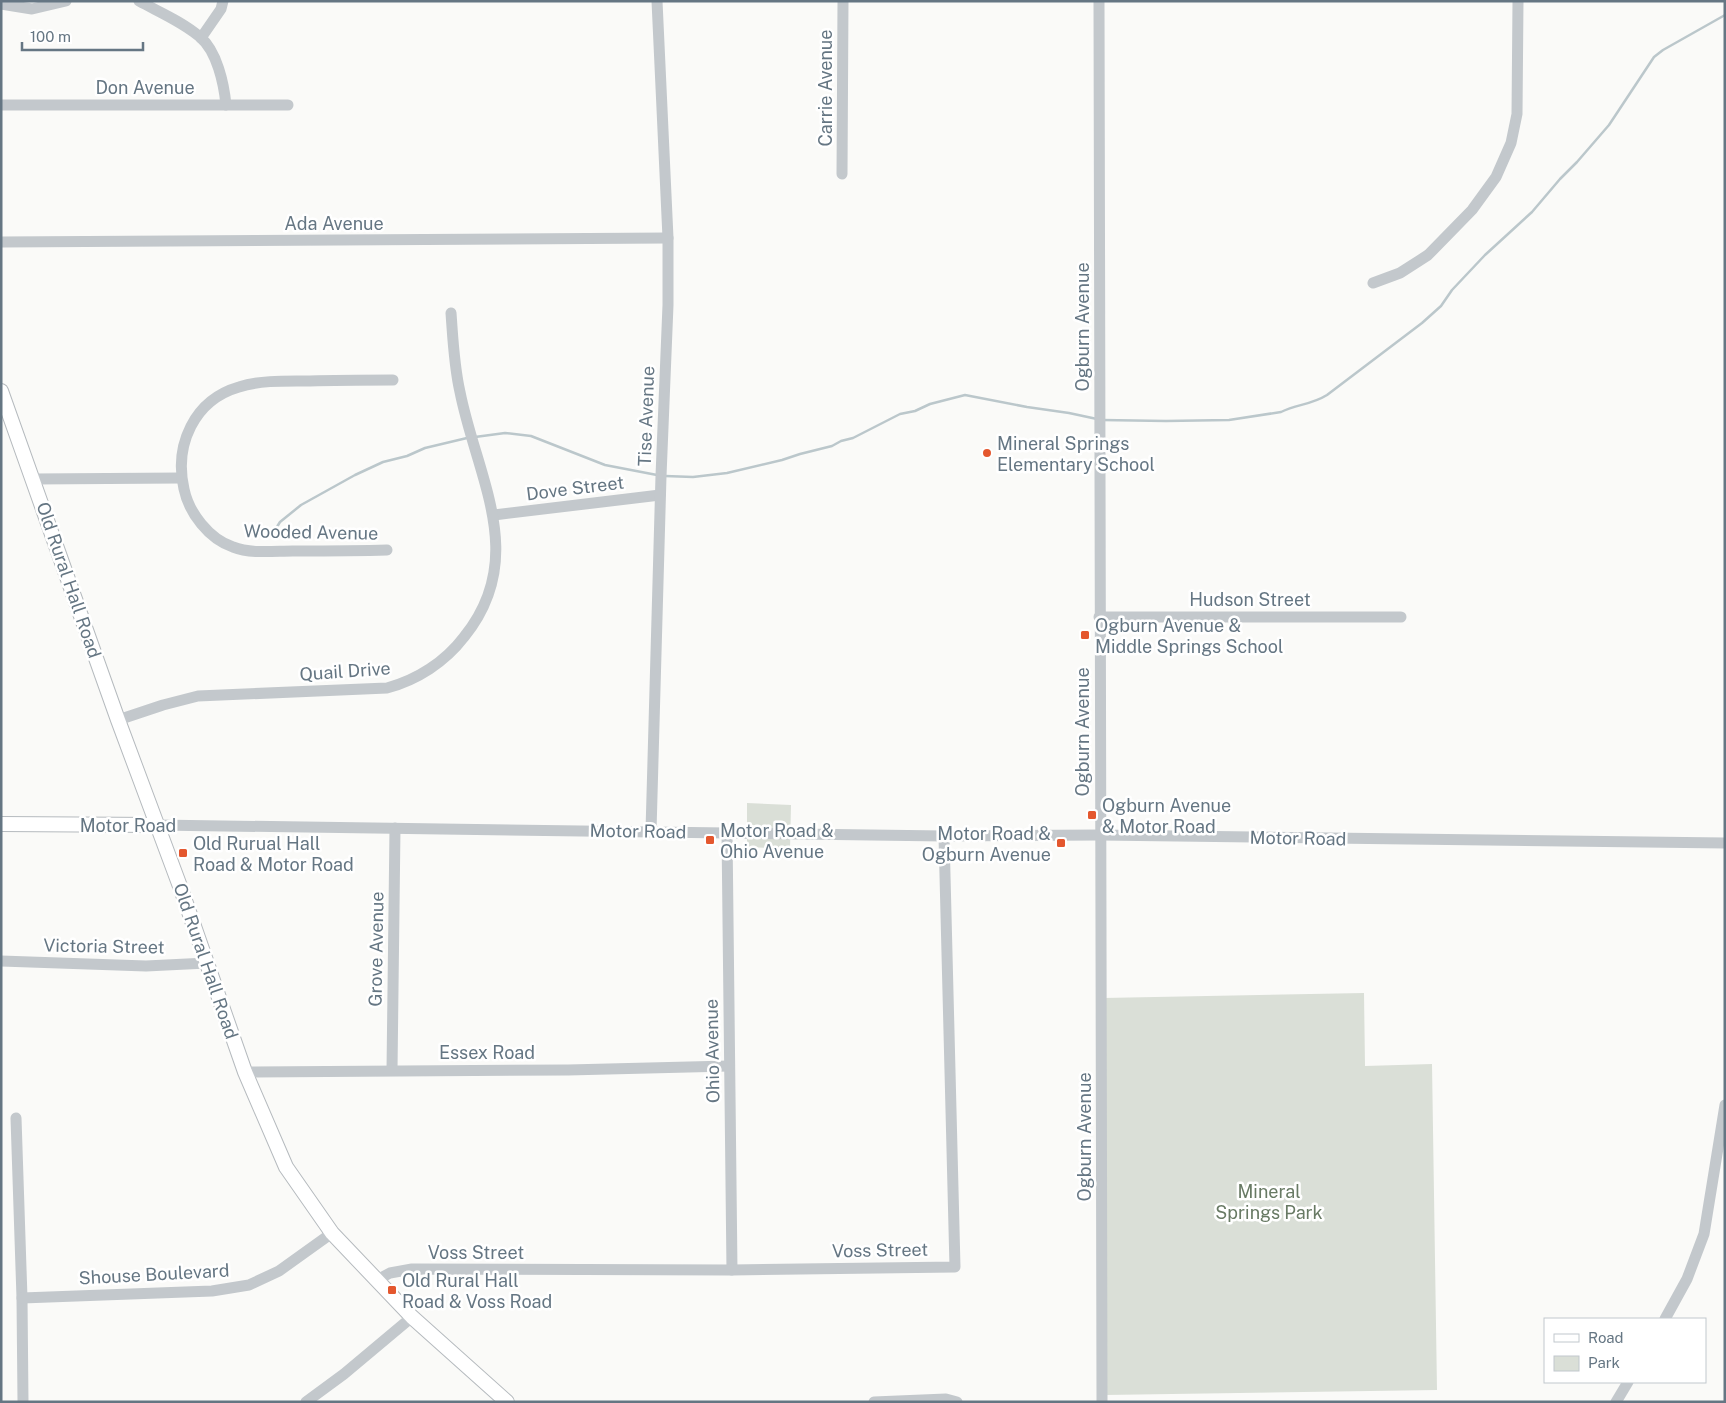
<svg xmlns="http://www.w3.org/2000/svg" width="1726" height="1403" font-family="'Public Sans',sans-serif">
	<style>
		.green { fill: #dadfd7 }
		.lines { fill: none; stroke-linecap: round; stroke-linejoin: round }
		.stream { stroke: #bbc7cb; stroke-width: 2.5 }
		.major-casing { stroke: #b5babe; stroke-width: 16 }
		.minor { stroke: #c3c8cc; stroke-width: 11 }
		.major { stroke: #fff; stroke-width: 14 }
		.poi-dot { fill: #e4572e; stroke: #fff; stroke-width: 2 }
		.labels { text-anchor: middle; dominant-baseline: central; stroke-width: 5; stroke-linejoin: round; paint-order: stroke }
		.street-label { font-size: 18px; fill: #657683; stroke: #fff }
		.poi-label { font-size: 18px; fill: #657683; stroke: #fff; text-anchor: start }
		.park-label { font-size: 18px; fill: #687a64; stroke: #fff }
	</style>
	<rect width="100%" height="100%" fill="#fafaf8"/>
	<g class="green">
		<path d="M747 803 791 805 790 849 747 847Z"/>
		<path d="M1364 993 1365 1066 1432 1064 1437 1390 1105 1395 1103 998Z"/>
	</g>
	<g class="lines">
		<g class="stream">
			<path d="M1102 420 1166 421 1229 420 1281 412C1297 404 1311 405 1327 395L1422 323 1441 306 1452 290 1485 255 1532 212 1560 179 1577 162 1609 125 1654 57 1663 50 1725 15"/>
			<path d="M475 437 505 433 531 436 605 465 657 475"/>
			<path d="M665 476 693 477 727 473 782 460 800 454 832 446 841 441 853 438 900 414 915 411 930 404 965 395 1027 407 1069 413 1097 419"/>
			<path d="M275 530 280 522 301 505 355 475 383 462 407 456 425 448 467 438"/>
		</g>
		<g class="major-casing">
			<g id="major">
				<path d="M1 391 118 720 181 889 245 1072 286 1167 332 1233 412 1317 507 1402"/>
				<path d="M1 824 157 825"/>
			</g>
		</g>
		<g class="minor">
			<path d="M139 1C159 12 183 22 200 37 217 51 224 84 226 105"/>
			<path d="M1099 1 1102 1402"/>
			<path d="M1 4 32 9 66 1"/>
			<path d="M201 38 221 9 223 1"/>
			<path d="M1 105H288"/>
			<path d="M842 174 843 1"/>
			<path d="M1 242 668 238"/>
			<path d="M1373 283 1400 273 1428 255 1472 210 1496 177 1511 143 1517 114 1518 1"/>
			<path d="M34 479 181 478"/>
			<path d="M494 515 660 495"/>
			<path d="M387 550C356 551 324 551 293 551 274 551 251 554 233 547 209 539 189 513 184 489 174 445 194 400 239 387 261 380 286 381 310 381 338 380 365 380 393 380"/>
			<path d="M1099 617H1401"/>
			<path d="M118 720 163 705 198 696 387 688C417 680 445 662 464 637 529 557 477 478 460 392 454 366 453 340 451 313"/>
			<path d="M157 825 944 836 1100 835 1725 843"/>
			<path d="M651 831 661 476 668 305V238L657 1"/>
			<path d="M727 832 732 1270"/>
			<path d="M1 961 146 966 207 963"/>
			<path d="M392 1070 395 828"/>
			<path d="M245 1072 568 1070 729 1066"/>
			<path d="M16 1118 22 1298 23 1402"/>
			<path d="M377 1280 390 1273 412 1269 732 1270 955 1267 944 836"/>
			<path d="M22 1298 212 1291 249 1285 279 1271 332 1233"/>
			<path d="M1665 1319 1687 1279 1704 1234 1725 1105"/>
			<path d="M306 1402 344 1374 412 1317"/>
			<path d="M874 1402 946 1399 957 1402"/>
			<path d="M1616 1402 1628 1382"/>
		</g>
		<use href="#major" class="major"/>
	</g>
	<g class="poi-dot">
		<circle cx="987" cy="453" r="5"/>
		<rect x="1080" y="630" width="10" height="10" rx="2.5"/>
		<rect x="1087" y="810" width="10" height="10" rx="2.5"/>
		<rect x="705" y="835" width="10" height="10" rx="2.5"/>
		<rect x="1056" y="838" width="10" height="10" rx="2.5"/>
		<rect x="178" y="848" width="10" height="10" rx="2.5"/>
		<rect x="387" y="1285" width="10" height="10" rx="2.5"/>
	</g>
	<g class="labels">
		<g class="street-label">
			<text x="145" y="87">Don Avenue</text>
			<text transform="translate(825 88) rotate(-90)">Carrie Avenue</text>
			<text x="334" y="223">Ada Avenue</text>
			<text transform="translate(1082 327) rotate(-90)">Ogburn Avenue</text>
			<text transform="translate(646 416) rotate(-88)">Tise Avenue</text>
			<text transform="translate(575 488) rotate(-7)">Dove Street</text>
			<text transform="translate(311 532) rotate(1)">Wooded Avenue</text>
			<text transform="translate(69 580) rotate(71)">Old Rural Hall Road</text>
			<text x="1250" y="599">Hudson Street</text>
			<text transform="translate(345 671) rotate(-4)">Quail Drive</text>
			<text transform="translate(1082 732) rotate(-90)">Ogburn Avenue</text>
			<text x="128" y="825">Motor Road</text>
			<text transform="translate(638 831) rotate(1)">Motor Road</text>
			<text transform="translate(1298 838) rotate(1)">Motor Road</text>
			<text transform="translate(104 946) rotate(1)">Victoria Street</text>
			<text transform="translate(376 949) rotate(-89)">Grove Avenue</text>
			<text transform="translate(206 961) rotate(71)">Old Rural Hall Road</text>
			<text transform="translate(712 1051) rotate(-91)">Ohio Avenue</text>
			<text x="487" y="1052">Essex Road</text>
			<text transform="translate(1084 1137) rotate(-90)">Ogburn Avenue</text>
			<text transform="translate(880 1250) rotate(-1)">Voss Street</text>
			<text x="476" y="1252">Voss Street</text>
			<text transform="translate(154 1274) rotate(-3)">Shouse Boulevard</text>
		</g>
		<g class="poi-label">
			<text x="997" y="443">Mineral Springs<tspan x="997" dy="21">Elementary School</tspan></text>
			<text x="1095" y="625">Ogburn Avenue &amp;<tspan x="1095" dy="21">Middle Springs School</tspan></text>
			<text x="1102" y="805">Ogburn Avenue<tspan x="1102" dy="21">&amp; Motor Road</tspan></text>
			<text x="720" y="830">Motor Road &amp;<tspan x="720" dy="21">Ohio Avenue</tspan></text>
			<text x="1051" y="833" text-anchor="end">Motor Road &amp;<tspan x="1051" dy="21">Ogburn Avenue</tspan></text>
			<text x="193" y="843">Old Rurual Hall<tspan x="193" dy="21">Road &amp; Motor Road</tspan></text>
			<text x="402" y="1280">Old Rural Hall<tspan x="402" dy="21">Road &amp; Voss Road</tspan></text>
		</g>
		<g class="park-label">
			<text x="1269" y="1191">Mineral<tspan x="1269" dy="21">Springs Park</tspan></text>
		</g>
	</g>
	<rect width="1726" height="1403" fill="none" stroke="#657683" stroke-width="5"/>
	<rect x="1544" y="1318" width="162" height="65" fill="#ffffff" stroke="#c1c8cd"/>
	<rect x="1554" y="1334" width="25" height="8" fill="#ffffff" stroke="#c1c8cd"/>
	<text x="1588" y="1343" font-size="15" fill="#657683">Road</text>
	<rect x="1554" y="1356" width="25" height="15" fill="#dadfd7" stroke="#c1c8cd"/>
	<text x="1588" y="1368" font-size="15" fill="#657683">Park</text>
	<path d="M22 42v8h121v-8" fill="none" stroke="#657683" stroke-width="2.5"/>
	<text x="30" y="42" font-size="15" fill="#657683" stroke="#ffffff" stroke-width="4" paint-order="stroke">100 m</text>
</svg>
